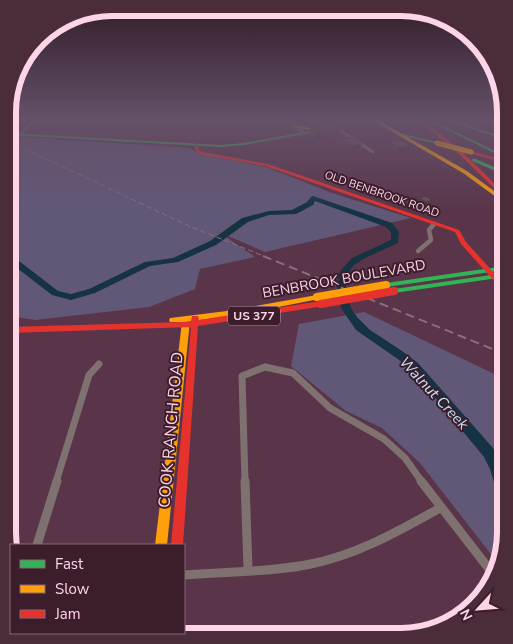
<svg xmlns="http://www.w3.org/2000/svg" width="513" height="644" font-family="'Nunito Sans',sans-serif">
	<style>
		.green { fill: #615878 }
		.lines { fill: none; stroke-linecap: round; stroke-linejoin: round }
		.river { fill: #163343; fill-rule: evenodd }
		.street-far3 { stroke: #7f716f; stroke-width: 3 }
		.street-far2 { stroke: #7f716f; stroke-width: 4.5 }
		.street-far1 { stroke: #7f716f; stroke-width: 7 }
		.street { stroke: #7f716f; stroke-width: 9 }
		.fast { fill: #30b455; fill-rule: evenodd }
		.slow { fill: #ff9f0a; fill-rule: evenodd }
		.jam { fill: #e5322d; fill-rule: evenodd }
		.rail-far1 { stroke: #857177; stroke-width: 1; stroke-dasharray: 5.5 3; stroke-linecap: butt }
		.rail { stroke: #857177; stroke-width: 2; stroke-dasharray: 9 5; stroke-linecap: butt }
		.slow-bridge-far1 { stroke: #ff9f0a; stroke-width: 5 }
		.slow-bridge { stroke: #ff9f0a; stroke-width: 8 }
		.jam-bridge { stroke: #e5322d; stroke-width: 8 }
		.wall { fill: #5a414c }
		.shaded-wall { fill: #4a353e }
		.building { fill: #694c58; stroke: #4a353e }
		.labels { text-anchor: middle; dominant-baseline: central; stroke-width: 4; stroke-linejoin: round; paint-order: stroke }
		.far-street-label { font-size: 11px; fill: #fed4e7; stroke: #3b1d2c }
		.shield { fill: #3b1d2c; stroke: #c49daf; stroke-width: 1 }
		.shield-label { font-size: 12px; font-weight: bold; fill: #fed4e7 }
		.street-label { font-size: 14px; fill: #fed4e7; stroke: #3b1d2c }
		.water-label { font-size: 15px; font-style: italic; fill: #c1e5f7; stroke: #3b1d2c }
		.near-street-label { font-size: 16px; fill: #fed4e7; stroke: #3b1d2c }
		.rim { fill: none; stroke: #fed4e7; stroke-width: 6 }
	</style>
	<rect width="100%" height="100%" fill="#5a3549"/>
	<g class="green">
		<path d="M8 136 190 148 197 153 266 167 332 193 411 218 265 252 219 232 255 257 200 269 195 289 149 307 35 320 11 316 8 296Z"/>
		<path d="M364 312 505 379V539L497 562 420 463 382 428 346 411 291 366 299 324Z"/>
	</g>
	<g class="lines">
		<path class="river" d="M313 196 392 223 399 232 398 243 365 258 353 266 349 272 346 286 351 308 357 317 370 330 402 351 418 363 493 448 505 474V504L500 502 490 469 484 457 418 377 402 362 356 330 341 308 337 286 339 275 342 269 352 258 391 240V232L386 227 315 201 313 205 296 214 269 215 248 222 216 245 178 262 150 266 95 293 71 300 52 295 13 265 8 256V245L12 247 19 261 58 291 71 294 89 289 145 262 173 258 210 241 242 218 269 211 292 210 307 202 311 197Z"/>
		<g class="street-far3">
			<path d="M286 120 304 133"/>
			<path d="M335 127 373 152"/>
			<path d="M20 134 33 122 31 120"/>
		</g>
		<path class="street-far2" d="M418 251 431 240 429 230 434 224"/>
		<g class="street-far1">
			<path d="M8 373 13 363"/>
			<path d="M56 482 89 375 99 364"/>
			<path d="M245 482 242 376 265 367 293 373 330 408 384 439 405 458 422 482"/>
		</g>
		<g class="street">
			<path d="M245 481 248 569"/>
			<path d="M421 481 493 574"/>
			<path d="M37 545 57 481"/>
			<path d="M184 575C223 572 269 572 306 565 355 556 397 532 440 508"/>
		</g>
		<g class="fast">
			<path d="M358 120H368L331 128 329 127Z"/>
			<path d="M426 120H432L505 156V158Z"/>
			<path d="M446 120H453L505 138V140Z"/>
			<path d="M320 129 322 130 321 131 244 145 220 147 8 135V133L220 145 244 143Z"/>
			<path d="M399 133 437 142 439 143 437 144 399 135Z"/>
			<path d="M472 159H476L505 172V175L472 161Z"/>
			<path d="M505 266V270L386 287 383 285 386 283Z"/>
			<path d="M505 273V277L394 293 391 291 394 289Z"/>
			<path d="M146 633H159L158 636H144Z"/>
		</g>
		<g class="slow">
			<path d="M372 120H378L467 171 505 199V202H503L463 173Z"/>
			<path d="M491 120 505 127V129L485 120Z"/>
			<path d="M294 125 310 128 312 129 310 130 293 127 292 126Z"/>
			<path d="M317 295 321 297 319 299 227 317 190 321 167 545H155L182 322H170L169 320 170 318 227 311Z"/>
		</g>
		<g class="jam">
			<path d="M418 120H423L464 153 505 194V197H503L460 155Z"/>
			<path d="M486 120H490L505 133V136H504Z"/>
			<path d="M195 145H199V150L202 152 268 164 459 230 466 242 505 285V291H503L461 244 455 232 265 166 199 154 195 150Z"/>
			<path d="M471 151 503 160V161L501 162 469 153V152Z"/>
			<path d="M321 301 325 304 324 306 198 326 183 545H171L191 327 8 333V327L184 322 191 321 192 316H198L199 320Z"/>
			<path d="M162 633H174L175 636H161Z"/>
		</g>
		<path class="rail-far1" d="M8 141 189 226 266 257"/>
		<path class="rail" d="M263 256 505 354"/>
		<path class="slow-bridge-far1" d="M437 143 471 152"/>
		<path class="slow-bridge" d="M317 297 386 285"/>
		<path class="jam-bridge" d="M321 304 394 291"/>
	</g>
	<g class="wall">
		<path d="M341 126 340 134 315 140 310 136 311 128Z"/>
		<path d="M342 139 360 148 352 150 341 143Z"/>
		<path d="M390 142 409 150 397 152 389 146Z"/>
		<path d="M419 198 432 201 425 203 419 199Z"/>
	</g>
	<g class="shaded-wall">
		<path d="M341 126 340 134 315 140 316 131Z"/>
		<path d="M361 144 360 148 352 150 353 146Z"/>
		<path d="M410 145 409 150 397 152 398 148Z"/>
	</g>
	<g class="building">
		<path d="M336 123 341 126 316 131 311 128Z"/>
		<path d="M350 137 361 144 353 146 342 139Z"/>
		<path d="M400 140 410 145 398 148 390 142Z"/>
		<path d="M426 196 432 200 426 202 419 198Z"/>
	</g>
	<linearGradient id="sky" x2="0" y2="1"><stop stop-color="#321d28"/><stop offset="0.57" stop-color="#65516a"/><stop offset="1" stop-color="#65516a" stop-opacity="0"/></linearGradient>
	<rect width="513" height="211" fill="url(#sky)"/>
	<g class="labels">
		<g class="far-street-label">
			<text transform="translate(382 194) rotate(19)">OLD BENBROOK ROAD</text>
		</g>
		<rect class="shield" x="228" y="306.5" width="52" height="19" rx="4"/>
		<g class="shield-label">
			<text x="254" y="316">US 377</text>
		</g>
		<g class="street-label">
			<text transform="translate(344 279) rotate(-10)">BENBROOK BOULEVARD</text>
		</g>
		<g class="water-label">
			<text transform="translate(434 393) rotate(47)">Walnut Creek</text>
		</g>
		<g class="near-street-label">
			<text transform="translate(171 430) rotate(-85)">COOK RANCH ROAD</text>
		</g>
	</g>
	<path d="M0 0H513V644H0ZM112 16H401A96 96 0 0 1 497 112V532A96 96 0 0 1 401 628H112A96 96 0 0 1 16 532V112A96 96 0 0 1 112 16Z" fill="#4b2c3b" fill-rule="evenodd"/>
	<path class="rim" d="M112 16H401A96 96 0 0 1 497 112V532A96 96 0 0 1 401 628H112A96 96 0 0 1 16 532V112A96 96 0 0 1 112 16Z"/>
	<rect x="10" y="544" width="175" height="90" fill="#3b1d2c" stroke="#896677"/>
	<rect x="20" y="560" width="25" height="8" fill="#30b455" stroke="#896677"/>
	<text x="55" y="569" font-size="15" fill="#fed4e7">Fast</text>
	<rect x="20" y="585" width="25" height="8" fill="#ff9f0a" stroke="#896677"/>
	<text x="55" y="594" font-size="15" fill="#fed4e7">Slow</text>
	<rect x="20" y="610" width="25" height="8" fill="#e5322d" stroke="#896677"/>
	<text x="55" y="619" font-size="15" fill="#fed4e7">Jam</text>
	<g transform="translate(478 609) rotate(244)" stroke="#3b1d2c" stroke-width="4" paint-order="stroke">
	<path d="M0-4L9 19L0 12L-9 19Z" fill="#fed4e7"/>
	<text y="-8" font-size="14" font-weight="bold" text-anchor="middle" fill="#fed4e7">N</text>
	</g>
</svg>
